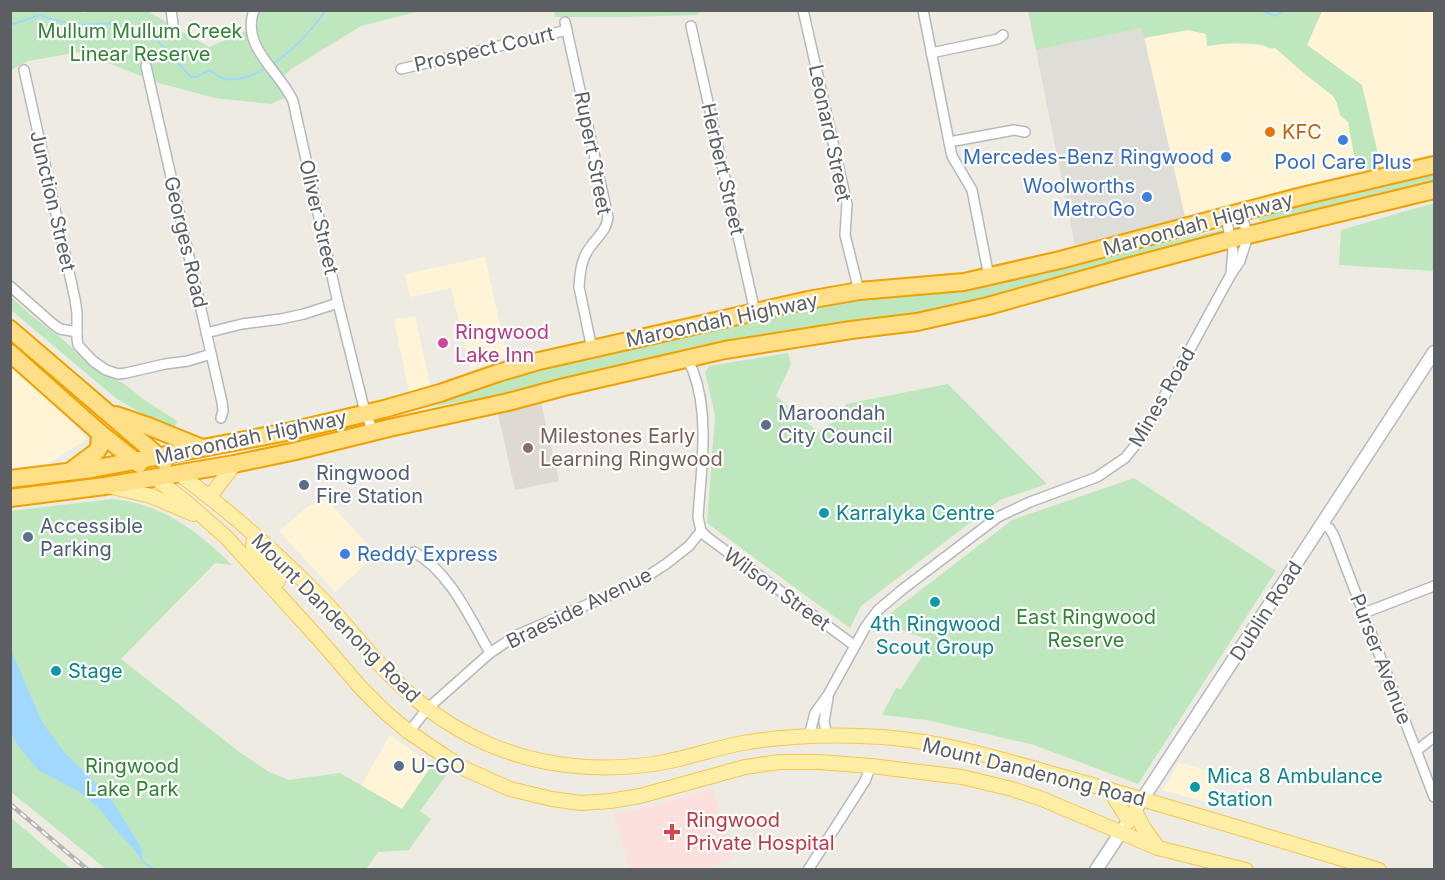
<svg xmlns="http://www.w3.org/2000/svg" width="1445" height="880" font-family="Inter,sans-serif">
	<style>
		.commercial { fill: #fff5d6 }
		.industrial { fill: #dfddd7 }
		.education { fill: #dedad1 }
		.medical { fill: #fce0dd }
		.green { fill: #bee7be }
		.water { fill: #a1d8ff }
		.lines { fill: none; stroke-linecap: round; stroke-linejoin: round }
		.stream { stroke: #a1d8ff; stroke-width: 2 }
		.street-casing { stroke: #b5b9bd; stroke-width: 12 }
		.secondary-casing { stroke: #b6babf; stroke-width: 15 }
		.primary-casing { stroke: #f6c553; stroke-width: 16 }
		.highway-casing { stroke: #f0a100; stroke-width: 20 }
		.street { stroke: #fff; stroke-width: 9 }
		.secondary { stroke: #fff; stroke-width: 12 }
		.primary { stroke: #ffefa6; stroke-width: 14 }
		.highway { stroke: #ffdf88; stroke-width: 16 }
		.rail-casing { stroke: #b4b5b5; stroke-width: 4.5 }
		.rail { stroke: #fff; stroke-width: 2; stroke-dasharray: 7; stroke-linecap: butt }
		.food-dot { fill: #e8710a; stroke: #fff; stroke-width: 2 }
		.shop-dot { fill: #3f7fe0; stroke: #fff; stroke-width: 2 }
		.hotel-dot { fill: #d1479c; stroke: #fff; stroke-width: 2 }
		.service-dot { fill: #5c6f8a; stroke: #fff; stroke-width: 2 }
		.education-dot { fill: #8d6e63; stroke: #fff; stroke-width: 2 }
		.culture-dot { fill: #0f9aa8; stroke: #fff; stroke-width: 2 }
		.health-dot { fill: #e0444e; stroke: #fff; stroke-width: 2 }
		.labels { text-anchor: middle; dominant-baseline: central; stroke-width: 4.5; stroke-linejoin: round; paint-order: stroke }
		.park-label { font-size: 20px; fill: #318434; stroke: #fff }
		.street-label { font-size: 20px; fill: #5b5f64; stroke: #fff }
		.food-label { font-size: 20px; fill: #c56008; stroke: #fff; text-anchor: start }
		.shop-label { font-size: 20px; fill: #366cbe; stroke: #fff; text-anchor: end }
		.hotel-label { font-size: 20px; fill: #b23c85; stroke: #fff; text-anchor: start }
		.service-label { font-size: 20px; fill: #4e5e75; stroke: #fff; text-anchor: start }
		.education-label { font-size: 20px; fill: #785e54; stroke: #fff; text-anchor: start }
		.culture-label { font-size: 20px; fill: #0d838f; stroke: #fff; text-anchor: start }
		.health-label { font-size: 20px; fill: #be3a42; stroke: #fff; text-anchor: start }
	</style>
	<rect width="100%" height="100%" fill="#eeebe2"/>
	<g class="commercial">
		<path d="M1322 11H1434V154L1381 167 1362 85 1307 45Z"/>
		<path d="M1188 30 1206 34 1208 46 1222 43 1263 45 1270 49 1275 48 1306 75 1333 96 1337 103 1340 115 1348 122 1357 171 1185 217 1144 38Z"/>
		<path d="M485 257 507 357 471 370 451 288 410 297 405 274Z"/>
		<path d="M415 316 430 385 409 392 394 320Z"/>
		<path d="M10 367 61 410 75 426 82 432 86 440 49 463 11 469Z"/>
		<path d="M324 497 374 551 365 565 335 592 279 531 305 509Z"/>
		<path d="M390 735 432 765 402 809 361 786Z"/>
		<path d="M1179 763 1219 773 1210 803 1162 790Z"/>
	</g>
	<path class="industrial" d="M1142 28 1185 217 1075 245 1036 50Z"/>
	<path class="education" d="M541 402 559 481 515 490 498 414Z"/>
	<path class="medical" d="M713 789 732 858 707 869H630L613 814 644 808Z"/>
	<g class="green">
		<path d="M17 10H72L85 13 91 10 149 12 209 47 246 31 250 47 286 97 271 104 215 98 159 83 80 52 28 61 11 70 10 12Z"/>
		<path d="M259 11H420L361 26 291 69 283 77C269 57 247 36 259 11Z"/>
		<path d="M554 11V10L701 11 697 15 626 17H555Z"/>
		<path d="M1028 11H1322L1307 45 1362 85 1381 167 1357 171 1348 122 1340 115 1337 103 1333 96 1306 75 1275 48C1269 49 1267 46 1261 45 1245 42 1224 43 1207 46L1206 34 1188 30 1144 38 1142 28 1036 50Z"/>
		<path d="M1434 171V185L1370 200 1322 207 1262 222 1259 220 1262 216 1273 211Z"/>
		<path d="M1434 203V271L1339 265 1341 230Z"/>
		<path d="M1221 230 1224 233V235L1044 285 916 315 559 380 481 398 418 409 384 419 383 416 524 371 770 315 1156 245Z"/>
		<path d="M10 296 33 317 66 342 86 362 101 374 123 383 143 399 177 421 174 428 152 419 117 399 11 310Z"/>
		<path d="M788 353 791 364 776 396 818 432 840 417 846 404 948 384 1047 484 1000 500 861 606 850 628 707 523 715 415 705 372 709 366Z"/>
		<path d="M1134 478 1276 571 1138 784 1034 745 927 720 882 715 896 688 901 689 932 641 879 622 1012 520Z"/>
		<path d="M113 499C162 504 198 531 232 565L215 563 121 659 238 751 269 772 289 780 340 773 402 809 432 765 447 774 420 811 431 819 409 850 378 852 366 869H106L11 792 10 511Z"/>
		<path d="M10 817 71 869H11Z"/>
	</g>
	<path class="water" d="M11 650 42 722 64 752 109 796 141 847 143 862 132 847 115 829 101 810 78 791 38 770 17 744 11 732Z"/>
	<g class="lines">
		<g class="stream">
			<path d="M1260 10 1275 16 1285 10"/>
			<path d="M10 25 40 15 54 20 81 25 111 23 138 31 157 40 191 77H197L209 70C213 72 218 76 222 78 236 83 255 75 266 68"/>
			<path d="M271 65C293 51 311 31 326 10"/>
			<path d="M143 862 156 870"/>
		</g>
		<g class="street-casing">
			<g id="street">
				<path d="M171 10 173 24"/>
				<path d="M254 10C240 47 280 71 293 101L338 303 363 404 373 433"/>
				<path d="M803 10 847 204 845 235 859 291"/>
				<path d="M923 10 949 142 952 156 972 190 989 277"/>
				<path d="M565 22 608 217C607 230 598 236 591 246 581 258 580 273 579 287L592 349"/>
				<path d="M691 26 755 312"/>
				<path d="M931 53 998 39 1003 35"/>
				<path d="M146 66 222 402 223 411 221 418"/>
				<path d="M401 69 567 30"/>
				<path d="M24 70 75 299 77 313V339L78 345 93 361 106 370 118 374 126 373 165 364 188 361 211 354"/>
				<path d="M949 142 1014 130 1025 132"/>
				<path d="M1226 217 1233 251 1231 273"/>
				<path d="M10 286 53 324 60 329 77 332"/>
				<path d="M206 333 242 324 281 319 304 314 338 303"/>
				<path d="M1323 524 1330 529 1334 536 1434 797"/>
				<path d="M701 531 707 537 855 646"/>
				<path d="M414 552C450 572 470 618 490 653"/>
				<path d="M1364 613 1434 586"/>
				<path d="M409 732 427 709 490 653 515 636 637 583 666 564 689 546 701 531 698 517C701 471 710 415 693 371 692 367 688 363 685 359"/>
				<path d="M827 735 824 722 828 698"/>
				<path d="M809 736 815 713 828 695 866 626 878 610 903 589 998 517 1030 502 1097 477 1125 458 1142 437 1230 276 1240 261 1248 236 1241 213"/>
				<path d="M1416 751 1434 737"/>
				<path d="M808 870 865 781 871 766"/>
			</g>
		</g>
		<g class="secondary-casing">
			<g id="secondary">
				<path d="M1138 806 1434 352"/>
				<path d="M1096 870 1125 826"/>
			</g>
		</g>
		<g class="primary-casing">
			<g id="primary">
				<path d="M178 473C228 510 276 552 319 596 343 620 363 647 386 671 415 702 449 727 488 744 544 768 606 773 665 762 691 757 716 748 743 743 788 735 837 734 883 737 949 742 1014 763 1078 781 1179 809 1279 840 1379 870"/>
				<path d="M155 478 185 501 226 537 318 638 361 688 385 712 409 732 446 757 465 769 510 789 552 799 581 803 610 801 640 796 745 767 779 762H819L871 766 962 777 1012 789 1042 799 1158 848 1246 870"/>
				<path d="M112 487 151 496 193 514"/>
				<path d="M210 498C216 486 227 476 234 464"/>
				<path d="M254 535 253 547 278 581"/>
				<path d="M1109 789 1129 821"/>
				<path d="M1135 811 1143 827 1158 848"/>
			</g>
		</g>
		<g class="highway-casing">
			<g id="highway">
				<path d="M10 329 164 461"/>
				<path d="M10 353 100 433 139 464"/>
				<path d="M116 415 148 426 202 448"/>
				<path d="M72 470 96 452 99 448 100 433"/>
				<path d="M10 479 92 469 287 432 384 409 440 393 498 373 539 361 808 300 859 291 964 282 1060 260 1298 197 1434 165"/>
				<path d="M10 498 105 486 234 464 296 451 389 428 508 402 564 387 725 350 851 330 917 322 988 306 1131 266 1232 239 1434 190"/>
			</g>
		</g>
		<use href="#street" class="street"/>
		<use href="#secondary" class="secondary"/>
		<use href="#primary" class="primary"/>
		<use href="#highway" class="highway"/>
		<g class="rail-casing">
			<path id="rail" d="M10 804 88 870"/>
		</g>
		<use href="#rail" class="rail"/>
	</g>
	<circle class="food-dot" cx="1270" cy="132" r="6"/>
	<g class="shop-dot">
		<circle cx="1343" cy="140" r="6"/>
		<circle cx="1226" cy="157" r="6"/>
		<circle cx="1147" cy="197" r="6"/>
		<circle cx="345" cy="554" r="6"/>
	</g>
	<circle class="hotel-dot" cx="443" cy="343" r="6"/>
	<g class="service-dot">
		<circle cx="766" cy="425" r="6"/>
		<circle cx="304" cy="485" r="6"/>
		<circle cx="28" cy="537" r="6"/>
		<circle cx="399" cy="766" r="6"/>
	</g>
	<circle class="education-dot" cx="528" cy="448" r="6"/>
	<g class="culture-dot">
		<circle cx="824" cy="513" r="6"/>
		<circle cx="935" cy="602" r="6"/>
		<circle cx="56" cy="671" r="6"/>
		<circle cx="1195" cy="787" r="6"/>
	</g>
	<path class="health-dot" d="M669 823h6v6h6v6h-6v6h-6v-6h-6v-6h6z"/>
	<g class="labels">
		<g class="park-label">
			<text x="140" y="31">Mullum Mullum Creek<tspan x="140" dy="23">Linear Reserve</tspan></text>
			<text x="1086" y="617">East Ringwood<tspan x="1086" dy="23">Reserve</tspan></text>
			<text x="132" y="766">Ringwood<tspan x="132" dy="23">Lake Park</tspan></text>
		</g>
		<g class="street-label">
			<text transform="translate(484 49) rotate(-13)">Prospect Court</text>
			<text transform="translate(830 133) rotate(78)">Leonard Street</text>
			<text transform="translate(593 153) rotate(79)">Rupert Street</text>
			<text transform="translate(723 169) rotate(77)">Herbert Street</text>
			<text transform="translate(53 201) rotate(77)">Junction Street</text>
			<text transform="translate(319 217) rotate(77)">Oliver Street</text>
			<text transform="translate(1198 224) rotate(-15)">Maroondah Highway</text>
			<text transform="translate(186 242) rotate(77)">Georges Road</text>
			<text transform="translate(722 320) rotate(-12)">Maroondah Highway</text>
			<text transform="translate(1162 397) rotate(-60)">Mines Road</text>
			<text transform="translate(251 437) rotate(-12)">Maroondah Highway</text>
			<text transform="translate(777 589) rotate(36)">Wilson Street</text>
			<text transform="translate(579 608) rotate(-26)">Braeside Avenue</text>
			<text transform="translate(1266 611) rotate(-57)">Dublin Road</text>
			<text transform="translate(336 618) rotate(45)">Mount Dandenong Road</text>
			<text transform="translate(1381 659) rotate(69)">Purser Avenue</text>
			<text transform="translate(1034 772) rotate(14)">Mount Dandenong Road</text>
		</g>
		<g class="food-label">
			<text x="1282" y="132">KFC</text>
		</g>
		<g class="shop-label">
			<text x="1214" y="157">Mercedes-Benz Ringwood</text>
			<text x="1343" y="162" text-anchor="middle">Pool Care Plus</text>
			<text x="1135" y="186">Woolworths<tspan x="1135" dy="23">MetroGo</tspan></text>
			<text x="357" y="554" text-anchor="start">Reddy Express</text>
		</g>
		<g class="hotel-label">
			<text x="455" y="332">Ringwood<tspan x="455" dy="23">Lake Inn</tspan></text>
		</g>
		<g class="service-label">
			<text x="778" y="413">Maroondah<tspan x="778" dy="23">City Council</tspan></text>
			<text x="316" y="473">Ringwood<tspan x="316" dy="23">Fire Station</tspan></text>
			<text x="40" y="526">Accessible<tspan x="40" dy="23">Parking</tspan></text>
			<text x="411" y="766">U-GO</text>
		</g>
		<g class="education-label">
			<text x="540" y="436">Milestones Early<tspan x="540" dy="23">Learning Ringwood</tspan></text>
		</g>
		<g class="culture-label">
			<text x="836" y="513">Karralyka Centre</text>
			<text x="935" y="624" text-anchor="middle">4th Ringwood<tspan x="935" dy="23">Scout Group</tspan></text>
			<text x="68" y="671">Stage</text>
			<text x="1207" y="776">Mica 8 Ambulance<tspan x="1207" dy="23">Station</tspan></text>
		</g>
		<g class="health-label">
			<text x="686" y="820">Ringwood<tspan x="686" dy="23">Private Hospital</tspan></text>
		</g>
	</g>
	<rect width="1445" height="880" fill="none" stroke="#5b5f64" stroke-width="24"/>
</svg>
